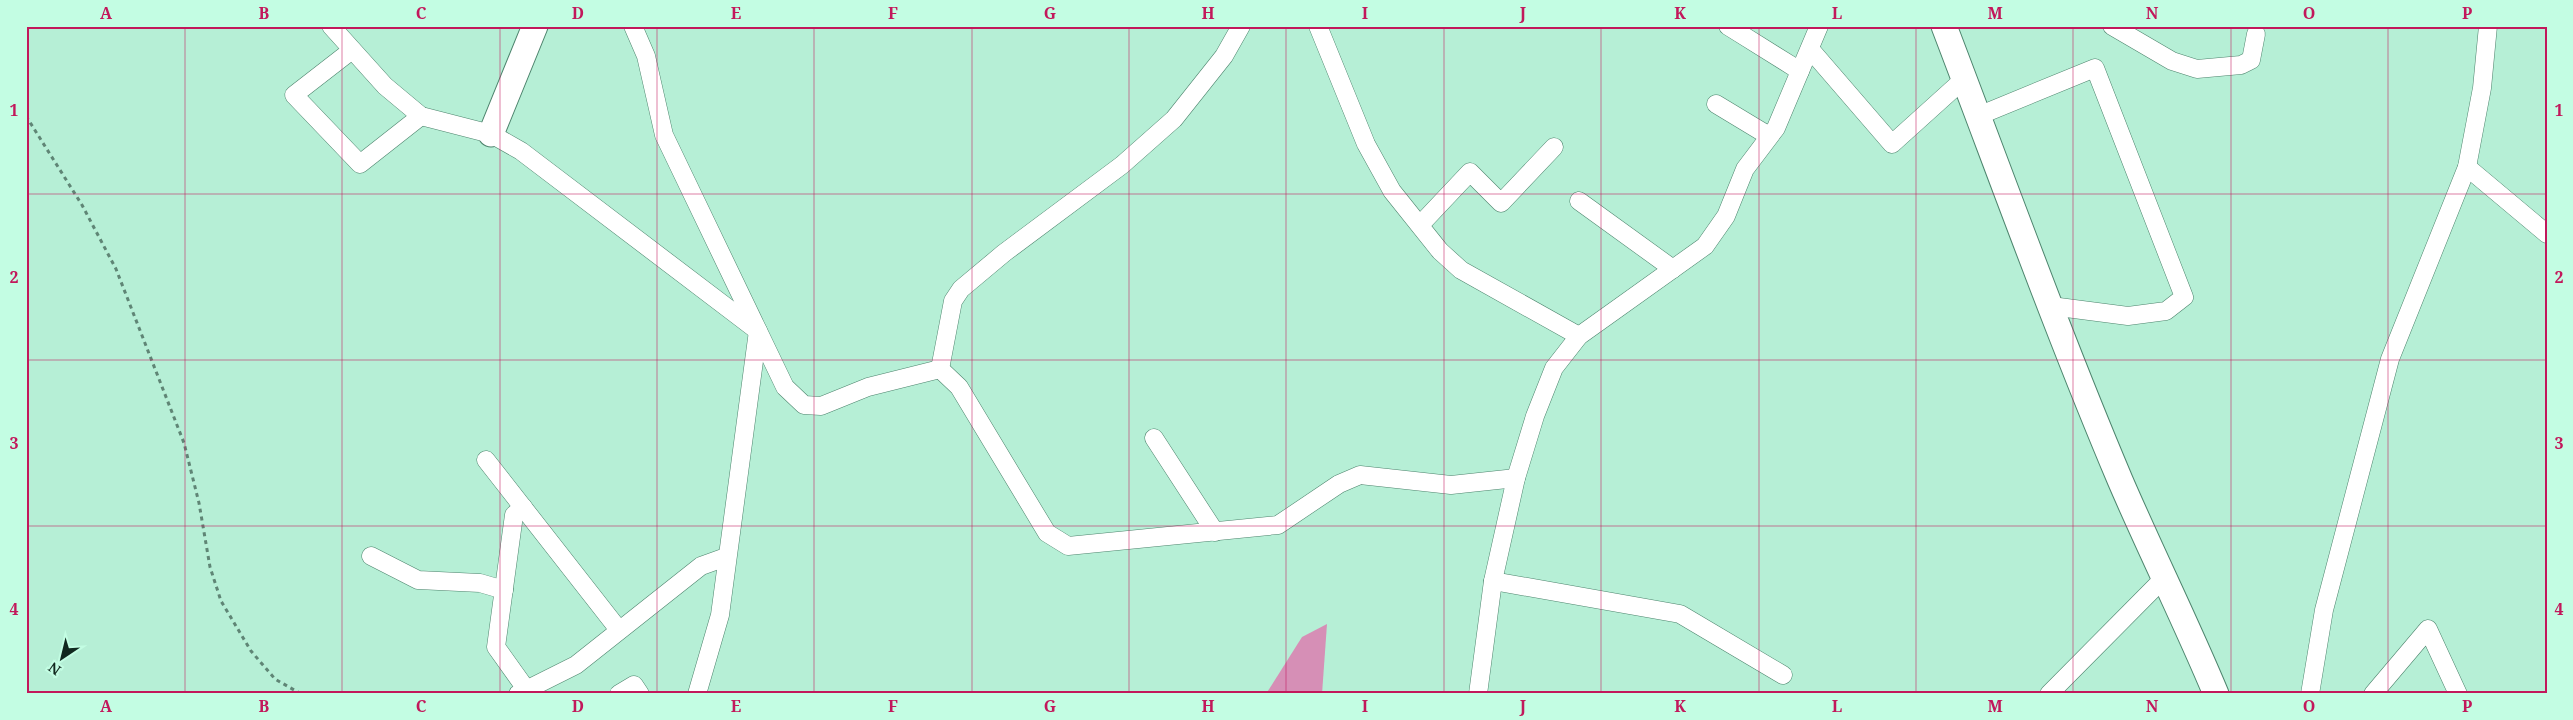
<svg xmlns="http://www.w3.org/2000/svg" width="2573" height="720" font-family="'Noto Serif',serif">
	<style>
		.forest { fill: #d68fb6 }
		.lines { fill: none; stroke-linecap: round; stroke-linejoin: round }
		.street-casing { stroke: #4d846d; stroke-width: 19 }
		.secondary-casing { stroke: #4d846d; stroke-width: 27 }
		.path { stroke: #5f8575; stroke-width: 3; stroke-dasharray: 4 4; stroke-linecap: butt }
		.street { stroke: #fff; stroke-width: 18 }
		.secondary { stroke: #fff; stroke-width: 25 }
		.grid { fill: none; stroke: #c2185b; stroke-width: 1; stroke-opacity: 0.55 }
		.neatline { fill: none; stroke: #c2185b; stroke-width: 2 }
		.grid-label { font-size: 16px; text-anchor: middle; font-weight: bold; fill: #c2185b }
	</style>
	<rect width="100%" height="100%" fill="#b6efd6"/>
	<path class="forest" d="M1327 624 1322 694H1266L1302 637Z"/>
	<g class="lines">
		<g class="street-casing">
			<g id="street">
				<path d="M331 26 385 86 421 116 491 134 521 151 754 328"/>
				<path d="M633 26 646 56 664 135 785 387 804 405 821 406 868 387 940 369"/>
				<path d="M1318 26 1366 144 1392 191 1440 251 1461 270 1579 336"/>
				<path d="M1728 26 1800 71"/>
				<path d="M2112 26 2172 61 2197 69 2241 65 2251 60 2256 34"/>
				<path d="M1810 49 1892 144 1964 79"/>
				<path d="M352 50 294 95 360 164 421 116"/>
				<path d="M1716 104 1769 136"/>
				<path d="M1978 116 2095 68 2184 297 2166 311 2128 316 2051 306"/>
				<path d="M2467 167 2547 234"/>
				<path d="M1579 201 1673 269"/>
				<path d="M1420 225 1470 172 1501 203 1554 147"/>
				<path d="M940 369 959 387 1047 533 1068 546 1278 525 1339 484 1360 475 1451 485 1516 478"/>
				<path d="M940 369 953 301 961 289 1004 253 1122 165 1174 119 1224 56 1241 26"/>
				<path d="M1154 438 1215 532"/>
				<path d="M486 460 619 630"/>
				<path d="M523 507 514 515 496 647 526 689"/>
				<path d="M371 556 418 580 480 583 504 590"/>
				<path d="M1493 581 1680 614 1783 675"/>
				<path d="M518 694 576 665 701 566 726 557"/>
				<path d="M619 694 634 685 640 694"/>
				<path d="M697 694 720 615 758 331"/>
				<path d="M1478 694 1493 581 1516 478 1535 416 1554 368 1579 336 1705 246 1726 216 1745 169 1776 128 1819 26"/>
				<path d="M2049 694 2165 577"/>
				<path d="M2310 694 2324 610 2390 359 2467 167 2482 88 2488 26"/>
				<path d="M2373 694 2428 629 2458 694"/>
			</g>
		</g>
		<g class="secondary-casing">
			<g id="secondary">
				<path d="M1944 26C2002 178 2057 331 2120 480 2151 552 2186 622 2216 694"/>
				<path d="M491 134 535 26"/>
			</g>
		</g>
		<path class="path" d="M26 116 82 205 116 269 184 443 199 503 210 567 221 601 251 651 275 679 301 694"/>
		<use href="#street" class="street"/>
		<use href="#secondary" class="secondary"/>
	</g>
	<path class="grid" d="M185 26V694M342 26V694M500 26V694M657 26V694M814 26V694M972 26V694M1129 26V694M1286 26V694M1444 26V694M1601 26V694M1759 26V694M1916 26V694M2073 26V694M2231 26V694M2388 26V694M26 194H2547M26 360H2547M26 526H2547"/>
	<rect width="2573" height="720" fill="none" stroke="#c3fde3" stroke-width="55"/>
	<g transform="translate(62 658) rotate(215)" stroke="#c3fde3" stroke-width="4" paint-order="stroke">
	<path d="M0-4L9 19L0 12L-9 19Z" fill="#11281f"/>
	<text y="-8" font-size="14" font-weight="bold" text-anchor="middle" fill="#11281f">N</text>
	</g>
	<rect x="28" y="28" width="2518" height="664" class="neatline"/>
	<g class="grid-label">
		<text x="106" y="19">A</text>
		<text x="264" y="19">B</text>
		<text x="421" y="19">C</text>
		<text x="578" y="19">D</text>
		<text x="736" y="19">E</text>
		<text x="893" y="19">F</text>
		<text x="1050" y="19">G</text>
		<text x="1208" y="19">H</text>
		<text x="1365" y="19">I</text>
		<text x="1523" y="19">J</text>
		<text x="1680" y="19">K</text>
		<text x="1837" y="19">L</text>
		<text x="1995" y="19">M</text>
		<text x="2152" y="19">N</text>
		<text x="2309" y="19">O</text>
		<text x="2467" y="19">P</text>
		<text x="14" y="116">1</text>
		<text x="2559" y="116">1</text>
		<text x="14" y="283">2</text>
		<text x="2559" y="283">2</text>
		<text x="14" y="449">3</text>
		<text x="2559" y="449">3</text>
		<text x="14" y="615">4</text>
		<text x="2559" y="615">4</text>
		<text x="106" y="712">A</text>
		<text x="264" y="712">B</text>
		<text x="421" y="712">C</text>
		<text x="578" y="712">D</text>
		<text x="736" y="712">E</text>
		<text x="893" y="712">F</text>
		<text x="1050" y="712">G</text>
		<text x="1208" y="712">H</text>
		<text x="1365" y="712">I</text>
		<text x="1523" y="712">J</text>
		<text x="1680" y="712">K</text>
		<text x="1837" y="712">L</text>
		<text x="1995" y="712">M</text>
		<text x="2152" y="712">N</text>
		<text x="2309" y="712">O</text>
		<text x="2467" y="712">P</text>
	</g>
</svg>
